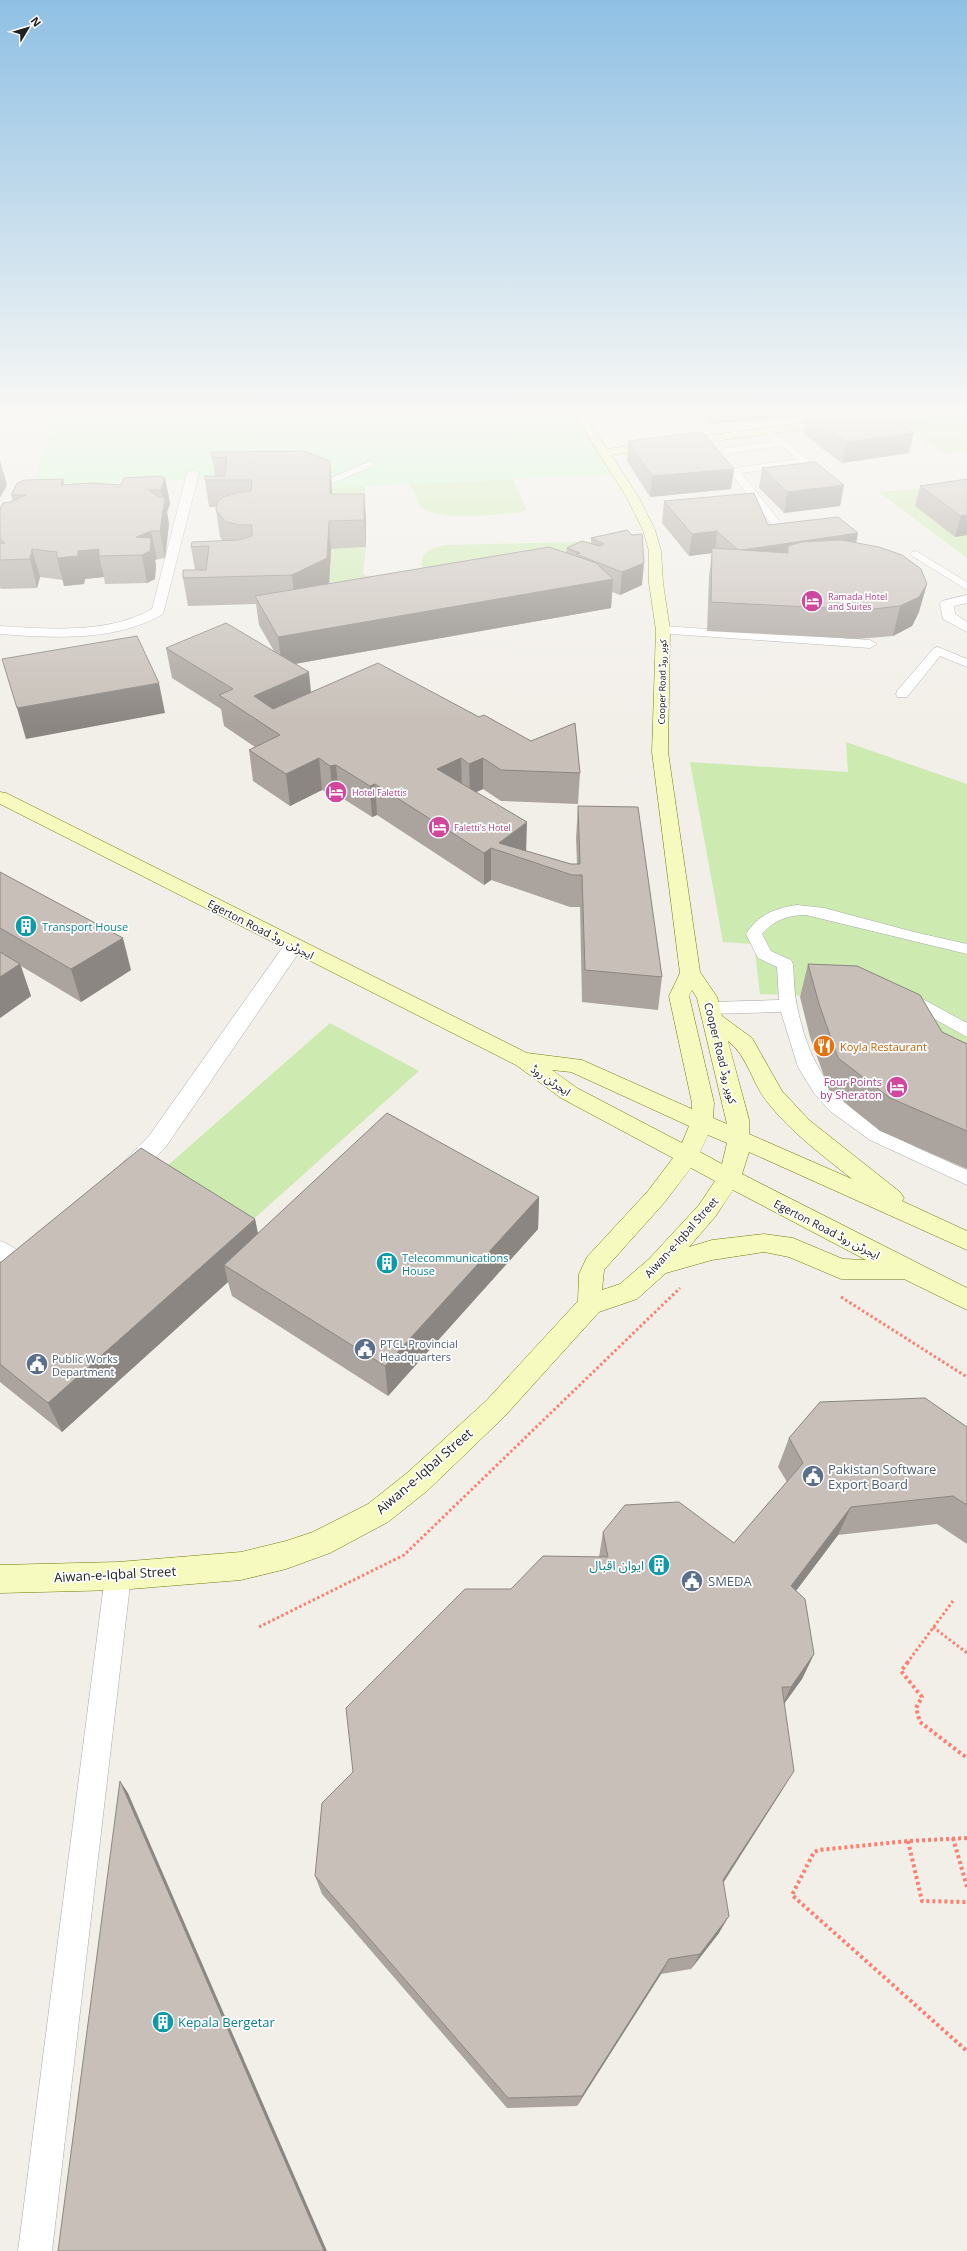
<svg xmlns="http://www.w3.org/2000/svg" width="967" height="2251" font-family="'Open Sans','Noto Sans Arabic',sans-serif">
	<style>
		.education { fill: #ffffe5 }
		.grass { fill: #cdebb0 }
		.park { fill: #c8facc }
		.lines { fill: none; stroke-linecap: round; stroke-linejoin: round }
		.lane-casing { stroke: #a9a9a9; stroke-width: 1 }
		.street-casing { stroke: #a9a9a9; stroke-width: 1 }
		.secondary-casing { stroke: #707d05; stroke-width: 1 }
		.path-far1 { stroke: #fa8072; stroke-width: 3; stroke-dasharray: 2.5 2.5; stroke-linecap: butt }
		.path { stroke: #fa8072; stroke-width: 4; stroke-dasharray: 3 3; stroke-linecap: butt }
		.lane { fill: #fff; fill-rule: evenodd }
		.street { fill: #fff; fill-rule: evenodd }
		.secondary { fill: #f7fabf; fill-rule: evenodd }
		.wall { fill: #aba49e }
		.shaded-wall { fill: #8b8681 }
		.building { fill: #c7bfb8; stroke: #8b8681 }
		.labels { text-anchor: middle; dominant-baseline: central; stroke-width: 3.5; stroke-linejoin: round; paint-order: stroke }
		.far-hotel-label { font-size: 9px; fill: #b23c85; stroke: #fff; text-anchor: start }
		.far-street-label { font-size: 9px; fill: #222; stroke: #fff }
		.culture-label { font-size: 11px; fill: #0d838f; stroke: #fff; text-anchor: start }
		.street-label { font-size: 11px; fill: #222; stroke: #fff }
		.food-label { font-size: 11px; fill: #c56008; stroke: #fff; text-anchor: start }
		.hotel-label { font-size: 11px; fill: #b23c85; stroke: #fff; text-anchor: end }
		.service-label { font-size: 11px; fill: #4e5e75; stroke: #fff; text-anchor: start }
		.near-service-label { font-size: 13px; fill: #4e5e75; stroke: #fff; text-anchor: start }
		.near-street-label { font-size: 13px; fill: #222; stroke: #fff }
		.near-culture-label { font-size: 13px; fill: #0d838f; stroke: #fff; text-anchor: end }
	</style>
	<rect width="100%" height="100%" fill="#f2efe9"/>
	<path class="education" d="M575 410H900L902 412 605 447Z"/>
	<g class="grass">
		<path d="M967 410V450L946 454 892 422Z"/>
		<path d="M489 426 527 510 518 513C490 514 444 522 420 507L415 494 405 479Z"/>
		<path d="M365 474 366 521H332V488L326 485Z"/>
		<path d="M967 485V558L879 492Z"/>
		<path d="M621 541 625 548 297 607 295 603 329 586 331 549 366 547 363 574 371 577 422 575C421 553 423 551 445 545Z"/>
		<path d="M846 742 967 784V1083L848 998 760 994 754 944 723 942 690 762 848 772Z"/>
		<path d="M330 1023 419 1071 236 1235 151 1180Z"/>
	</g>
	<path class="park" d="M57 410H577L597 436 621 474 332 488 306 477 215 478 33 486Z"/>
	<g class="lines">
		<g class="lane-casing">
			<g id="lane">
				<path d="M767 427 810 461 805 464 741 473 790 534 785 537 781 536 729 471 734 468 797 459 781 446 725 454 720 451 725 448 775 441 762 430Z"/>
				<path d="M370 461 373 462V466L333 483H325L324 481Z"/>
				<path d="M916 551 967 582V590L912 556 910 554 912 552Z"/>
				<path d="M938 647 967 659V667L940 656 907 697H897L896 694 897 691 934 648Z"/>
				<path d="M797 905 824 908 914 932 967 944V954L806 915C788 915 774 920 762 934L771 951 791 960 793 964C794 978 794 993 797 1006 818 1111 879 1130 967 1170V1185L870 1140 830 1111 814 1093 798 1067 781 1012 711 1014 705 1012 702 1008 705 1004 711 1002 779 1000 777 967 758 958 746 934C758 915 775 908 797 905Z"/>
				<path d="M906 990 967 1023V1037L900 1000 897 996 900 992Z"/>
				<path d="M0 1241C13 1245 31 1259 38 1271L34 1277C20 1282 11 1270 0 1261Z"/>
				<path d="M118 1564 127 1567 131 1576 52 2251H18L105 1576 109 1567Z"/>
			</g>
		</g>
		<g class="street-casing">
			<g id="street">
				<path d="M193 470 199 473 163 614C115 642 53 638 0 634V626C49 629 108 634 152 609L187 473Z"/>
				<path d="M967 595V603L954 606 955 614 967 622V632L943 619 940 604 942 601Z"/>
				<path d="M663 626 870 640 877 644 870 648 658 633 656 630 658 627Z"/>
				<path d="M294 939 301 941 304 945 165 1148 135 1178 127 1181 119 1178 116 1172 119 1166 149 1136 287 941Z"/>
			</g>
		</g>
		<g class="secondary-casing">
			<path id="secondary" d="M572 410H582L607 449 899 410H925L920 413 611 455 639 498 655 530 661 551 663 583 670 630 668 752 700 972 717 997 722 1016 752 1038 782 1091 809 1120 900 1192 904 1198 902 1201 967 1231V1250L749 1152 742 1174 967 1288V1310L904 1279H841L789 1257 764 1252 712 1260 666 1273 637 1299 599 1312 504 1417 427 1491 388 1522 330 1553 286 1569 241 1580 118 1590 0 1593V1565L118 1562 241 1552 286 1541 313 1532 368 1504 407 1473 486 1401 578 1301 579 1274 587 1257 648 1191 673 1158 561 1098 516 1065 0 804V792L6 793 527 1053 582 1060 692 1109V1103L669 996 680 973 652 752 656 630 649 583V551L643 530 627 498ZM692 990 697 998 727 1124 713 1118 714 1103 689 996ZM728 1041C748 1056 752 1084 768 1103 792 1133 822 1155 852 1179L749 1134V1120ZM552 1070 571 1072 689 1126 682 1143 577 1088ZM708 1135 727 1143 722 1164 700 1152ZM691 1168 715 1181 699 1205 649 1259 620 1284 602 1290 604 1270 664 1203ZM733 1190 866 1260 843 1259 793 1238 764 1234 712 1240 689 1247 715 1217Z"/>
		</g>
		<g class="path-far1">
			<path d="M841 1297 967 1377"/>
			<path d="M259 1627 404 1555 680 1288"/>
			<path d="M933 1627 967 1653"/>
			<path d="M907 1663 953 1601"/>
		</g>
		<g class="path">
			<path d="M908 1662 901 1671 922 1697 916 1708 920 1722 967 1758"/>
			<path d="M953 1838 967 1887"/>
			<path d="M967 1838 908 1841 819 1850 814 1852 792 1895 967 2051"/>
			<path d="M908 1841 922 1901 967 1902"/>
		</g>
		<use href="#lane" class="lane"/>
		<use href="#street" class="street"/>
		<use href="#secondary" class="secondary"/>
	</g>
	<g class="wall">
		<path d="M704 410H798L796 417 712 424 703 415Z"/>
		<path d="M806 415 909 453 842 463 803 434Z"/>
		<path d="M628 441 734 469 731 489 650 497 627 461Z"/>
		<path d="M211 452 332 488V494H364L366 521V547L331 549 329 584 566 553 567 548 591 544V538L627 530 642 585 620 595 612 592 611 608 295 664 311 692 580 773 578 804 501 801 483 789 476 792 526 851 571 864H577L576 838 578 806 662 977 658 1010 582 1002 580 907H570L491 880 484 885 377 815 372 817 339 796 333 797 322 790 290 806 253 781 249 750 255 747 224 726 221 709 172 678 166 648 274 651 259 625 256 604 188 606 183 578 195 570 191 547 223 541 220 537 216 510V507H209L205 480 215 476Z"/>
		<path d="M762 468 844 485 840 506 784 513 759 488Z"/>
		<path d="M165 478 170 504 167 512 169 524 165 558 155 560 156 565 155 579 147 583 105 584 104 577 85 579 84 584 64 586 63 580 40 577 37 588 2 589 0 588V509L13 501 11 495 64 485H121Z"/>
		<path d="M967 479V535L955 537 915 506 920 486Z"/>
		<path d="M664 501 768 525 856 543 919 612 912 626 893 636 858 639 707 631 709 576 712 553 689 556 662 523Z"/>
		<path d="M0 872 131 970 81 1002 21 966 31 996 0 1018Z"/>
		<path d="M808 964 942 1032 967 1044V1169L880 1131 829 1090 810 1037 800 997Z"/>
		<path d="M539 1197 538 1229 388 1396 232 1296 228 1282 62 1432 0 1382V1263L255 1219 258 1233Z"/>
		<path d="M967 1427V1544L937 1524 838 1535 796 1591 814 1654 802 1679 784 1703 781 1792 724 1882 719 1933 691 1969 661 1974 577 2106 507 2108 322 1894 315 1876 353 1772 511 1589 599 1557 603 1532 734 1543 787 1482 778 1467 789 1438Z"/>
	</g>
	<g class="shaded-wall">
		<path d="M714 410H798L796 417 712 424Z"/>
		<path d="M914 433 909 453 842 463 846 442Z"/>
		<path d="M0 460 7 485 0 498Z"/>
		<path d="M330 461 332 488V521L330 494Z"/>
		<path d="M734 469 731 489 650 497 652 476Z"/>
		<path d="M165 478 170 504 167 512 169 524 165 558 160 531 164 504 161 490Z"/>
		<path d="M63 479 69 506 61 485Z"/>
		<path d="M844 485 840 506 784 513 787 492Z"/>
		<path d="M364 494 366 521V547L364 520Z"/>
		<path d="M967 515V535L955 537 961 516Z"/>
		<path d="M329 521 331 549 329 586 295 603 292 575Z"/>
		<path d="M151 531 157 559 155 560 156 565 155 579 147 583 142 555 136 537Z"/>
		<path d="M717 531 715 553 712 548V553L689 556 692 534Z"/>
		<path d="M858 533 854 555 788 553V546L785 565 739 550Z"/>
		<path d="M32 549 40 577 37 588 30 559Z"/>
		<path d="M99 549V556L104 577 85 579 84 584 64 586 57 558 78 551Z"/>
		<path d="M644 563 642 585 620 595 622 572Z"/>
		<path d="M613 579 611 608 282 666 278 637Z"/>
		<path d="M927 584 919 612 912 626 893 636 900 606Z"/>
		<path d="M309 672 312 702 263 724 254 696Z"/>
		<path d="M159 683 165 713 26 739 17 708Z"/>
		<path d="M319 758 322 790 290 806 286 774Z"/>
		<path d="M461 758 462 789 437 769Z"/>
		<path d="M483 758V789L470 795 469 764Z"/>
		<path d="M336 765 339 796 333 797 330 766Z"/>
		<path d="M375 784 377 815 372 817 370 786Z"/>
		<path d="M527 822 526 854 499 843Z"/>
		<path d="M491 848V880L484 885V853Z"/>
		<path d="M123 938 131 970 81 1002 71 969Z"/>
		<path d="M20 964 31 996 0 1018V977Z"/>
		<path d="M539 1197 538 1229 388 1396 385 1366Z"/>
		<path d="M255 1219 261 1251 224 1265 228 1282 62 1432 48 1403Z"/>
		<path d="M851 1507 838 1535 780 1612 791 1586Z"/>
		<path d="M814 1654 802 1679 779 1711 791 1687Z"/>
		<path d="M794 1771 781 1792 713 1898 723 1880Z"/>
		<path d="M120 1781 128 1793 327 2251H324Z"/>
		<path d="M729 1916 719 1933 691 1969 700 1954Z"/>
		<path d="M669 1959 661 1974 577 2106 582 2096Z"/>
	</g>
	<g class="building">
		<path d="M844 410H877L914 433 846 442 806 415Z"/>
		<path d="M702 432 734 469 652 476 628 441Z"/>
		<path d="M304 451 330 461V494H364V520L329 521 327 558 292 575 183 578V570H206L209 546 191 547 192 542 238 540 252 536V525H239L225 521 216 510 217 502 223 497 236 493 251 491 252 480H205V476H225L227 457 212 458 211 452Z"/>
		<path d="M815 462 844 485 787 492 762 468Z"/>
		<path d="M159 476 165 478 161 490H149L159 497H165L160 531H151L136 537 151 538 150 551 142 555 99 556V549L78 551V556L57 558V552L32 549 30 559 0 560V543H5L0 539V509L3 503 10 502 26 495H11L17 483 25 480 63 479 61 485 93 483 121 485 124 478Z"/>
		<path d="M967 479V515L961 516 920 486Z"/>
		<path d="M754 493 768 525 838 517 858 533 742 550H738L717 531 692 534 664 501Z"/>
		<path d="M627 530 632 535 642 534 644 563 622 572 576 554 580 553 567 548 582 541 599 546 604 544 591 538Z"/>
		<path d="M841 540 879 547 902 555 921 569 927 584 919 597 900 606 865 610 711 602 712 548 788 553V546L802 542Z"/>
		<path d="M549 547 596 563 613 579 278 637 255 596Z"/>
		<path d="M226 623 309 672 254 696 273 709 378 663 479 717 484 715 531 741 575 723 580 773 501 770 483 758 469 764 461 758 437 769 527 822 499 843 571 864H580L578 806 638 807 662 977 585 970 582 875H572L491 848 484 853 375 784 370 786 336 765 330 766 319 758 286 774 249 750 280 735 219 695 233 689 166 648Z"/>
		<path d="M137 636 159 683 17 708 2 659Z"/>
		<path d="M0 872 123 938 71 969 0 928Z"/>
		<path d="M0 952 20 964 0 977Z"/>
		<path d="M808 964 857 966 920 995 942 1032 967 1044V1131L890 1098 838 1058 819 1004Z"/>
		<path d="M387 1113 539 1197 385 1366 224 1265Z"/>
		<path d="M141 1148 255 1219 48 1403 0 1364V1263Z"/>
		<path d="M925 1398 967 1427V1505L953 1496 851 1507 791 1586 805 1599 814 1654 791 1687H782L794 1771 723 1880 729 1916 700 1954 669 1959 582 2096 508 2098 315 1876 322 1803 353 1772 346 1708 465 1589H511L543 1556 608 1557 603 1532 625 1505 679 1502 734 1543 803 1463 789 1438 820 1402Z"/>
		<path d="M120 1781 324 2251H58Z"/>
	</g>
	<linearGradient id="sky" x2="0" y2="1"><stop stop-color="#8fc0e4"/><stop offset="0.57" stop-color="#f9f8f5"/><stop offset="1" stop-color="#f9f8f5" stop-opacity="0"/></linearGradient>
	<rect width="967" height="725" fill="url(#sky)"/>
	<defs>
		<g id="hotel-disc" transform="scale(1.15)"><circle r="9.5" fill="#d1479c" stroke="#fff"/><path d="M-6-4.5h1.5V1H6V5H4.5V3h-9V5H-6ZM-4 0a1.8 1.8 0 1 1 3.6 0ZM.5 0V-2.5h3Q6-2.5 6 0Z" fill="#fff"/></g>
		<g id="building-disc" transform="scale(1.15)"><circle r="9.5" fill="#0f9aa8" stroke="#fff"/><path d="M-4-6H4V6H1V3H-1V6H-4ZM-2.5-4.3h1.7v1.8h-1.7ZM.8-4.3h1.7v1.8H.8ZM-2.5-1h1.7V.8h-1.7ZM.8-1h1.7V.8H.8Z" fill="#fff"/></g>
		<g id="restaurant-disc" transform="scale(1.15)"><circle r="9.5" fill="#e8710a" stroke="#fff"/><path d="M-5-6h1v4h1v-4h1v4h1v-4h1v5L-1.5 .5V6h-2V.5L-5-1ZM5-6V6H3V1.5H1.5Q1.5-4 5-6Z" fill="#fff"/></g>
		<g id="civic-disc" transform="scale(1.15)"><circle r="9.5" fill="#5c6f8a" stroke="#fff"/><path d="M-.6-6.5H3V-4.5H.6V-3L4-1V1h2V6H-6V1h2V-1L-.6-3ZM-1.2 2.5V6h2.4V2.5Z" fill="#fff"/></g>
	</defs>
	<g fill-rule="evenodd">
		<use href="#hotel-disc" x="812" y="601"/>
		<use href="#hotel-disc" x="336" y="792"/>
		<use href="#hotel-disc" x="439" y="827"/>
		<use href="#building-disc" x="26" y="926"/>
		<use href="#restaurant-disc" x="824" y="1046"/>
		<use href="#hotel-disc" x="897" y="1087"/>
		<use href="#building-disc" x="387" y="1263"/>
		<use href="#civic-disc" x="365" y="1349"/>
		<use href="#civic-disc" x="37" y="1364"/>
		<use href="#civic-disc" x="813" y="1476"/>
		<use href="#building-disc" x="659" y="1565"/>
		<use href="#civic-disc" x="692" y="1581"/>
		<use href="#building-disc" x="163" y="2022"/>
	</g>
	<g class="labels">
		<g class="far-hotel-label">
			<text x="828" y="596">Ramada Hotel<tspan x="828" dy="10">and Suites</tspan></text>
			<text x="352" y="792">Hotel Falettis</text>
			<text x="454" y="827">Faletti's Hotel</text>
		</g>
		<g class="far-street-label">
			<text transform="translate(662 682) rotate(-89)">Cooper Road کوپر روڈ</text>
		</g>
		<g class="culture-label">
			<text x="42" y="926">Transport House</text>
			<text x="402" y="1257">Telecommunications<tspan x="402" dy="13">House</tspan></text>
		</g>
		<g class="street-label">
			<text transform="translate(261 929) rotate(27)">Egerton Road ایجرٹن روڈ</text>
			<text transform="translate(721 1053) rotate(76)">Cooper Road کوپر روڈ</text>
			<text transform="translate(551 1080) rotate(34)">ایجرٹن روڈ</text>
			<text transform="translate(827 1229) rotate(27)">Egerton Road ایجرٹن روڈ</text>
			<text transform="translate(681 1237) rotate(-48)">Aiwan-e-Iqbal Street</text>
		</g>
		<g class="food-label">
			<text x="840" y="1046">Koyla Restaurant</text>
		</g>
		<g class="hotel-label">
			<text x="882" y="1081">Four Points<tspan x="882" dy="13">by Sheraton</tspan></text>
		</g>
		<g class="service-label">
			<text x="380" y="1343">PTCL Provincial<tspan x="380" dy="13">Headquarters</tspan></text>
			<text x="52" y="1358">Public Works<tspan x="52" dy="13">Department</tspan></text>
		</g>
		<g class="near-service-label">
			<text x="828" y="1469">Pakistan Software<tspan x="828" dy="15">Export Board</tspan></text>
			<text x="708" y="1581">SMEDA</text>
		</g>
		<g class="near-street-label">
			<text transform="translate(424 1471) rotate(-41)">Aiwan-e-Iqbal Street</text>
			<text transform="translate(115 1574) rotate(-3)">Aiwan-e-Iqbal Street</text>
		</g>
		<g class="near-culture-label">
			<text x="644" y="1565">ایوان اقبال</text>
			<text x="178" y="2022" text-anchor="start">Kepala Bergetar</text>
		</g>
	</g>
	<g transform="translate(28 28) rotate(52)" stroke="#ffffff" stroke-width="3" paint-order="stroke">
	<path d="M0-3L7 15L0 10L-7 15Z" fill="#222222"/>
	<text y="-6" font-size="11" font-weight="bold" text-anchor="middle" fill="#222222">N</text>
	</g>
</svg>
